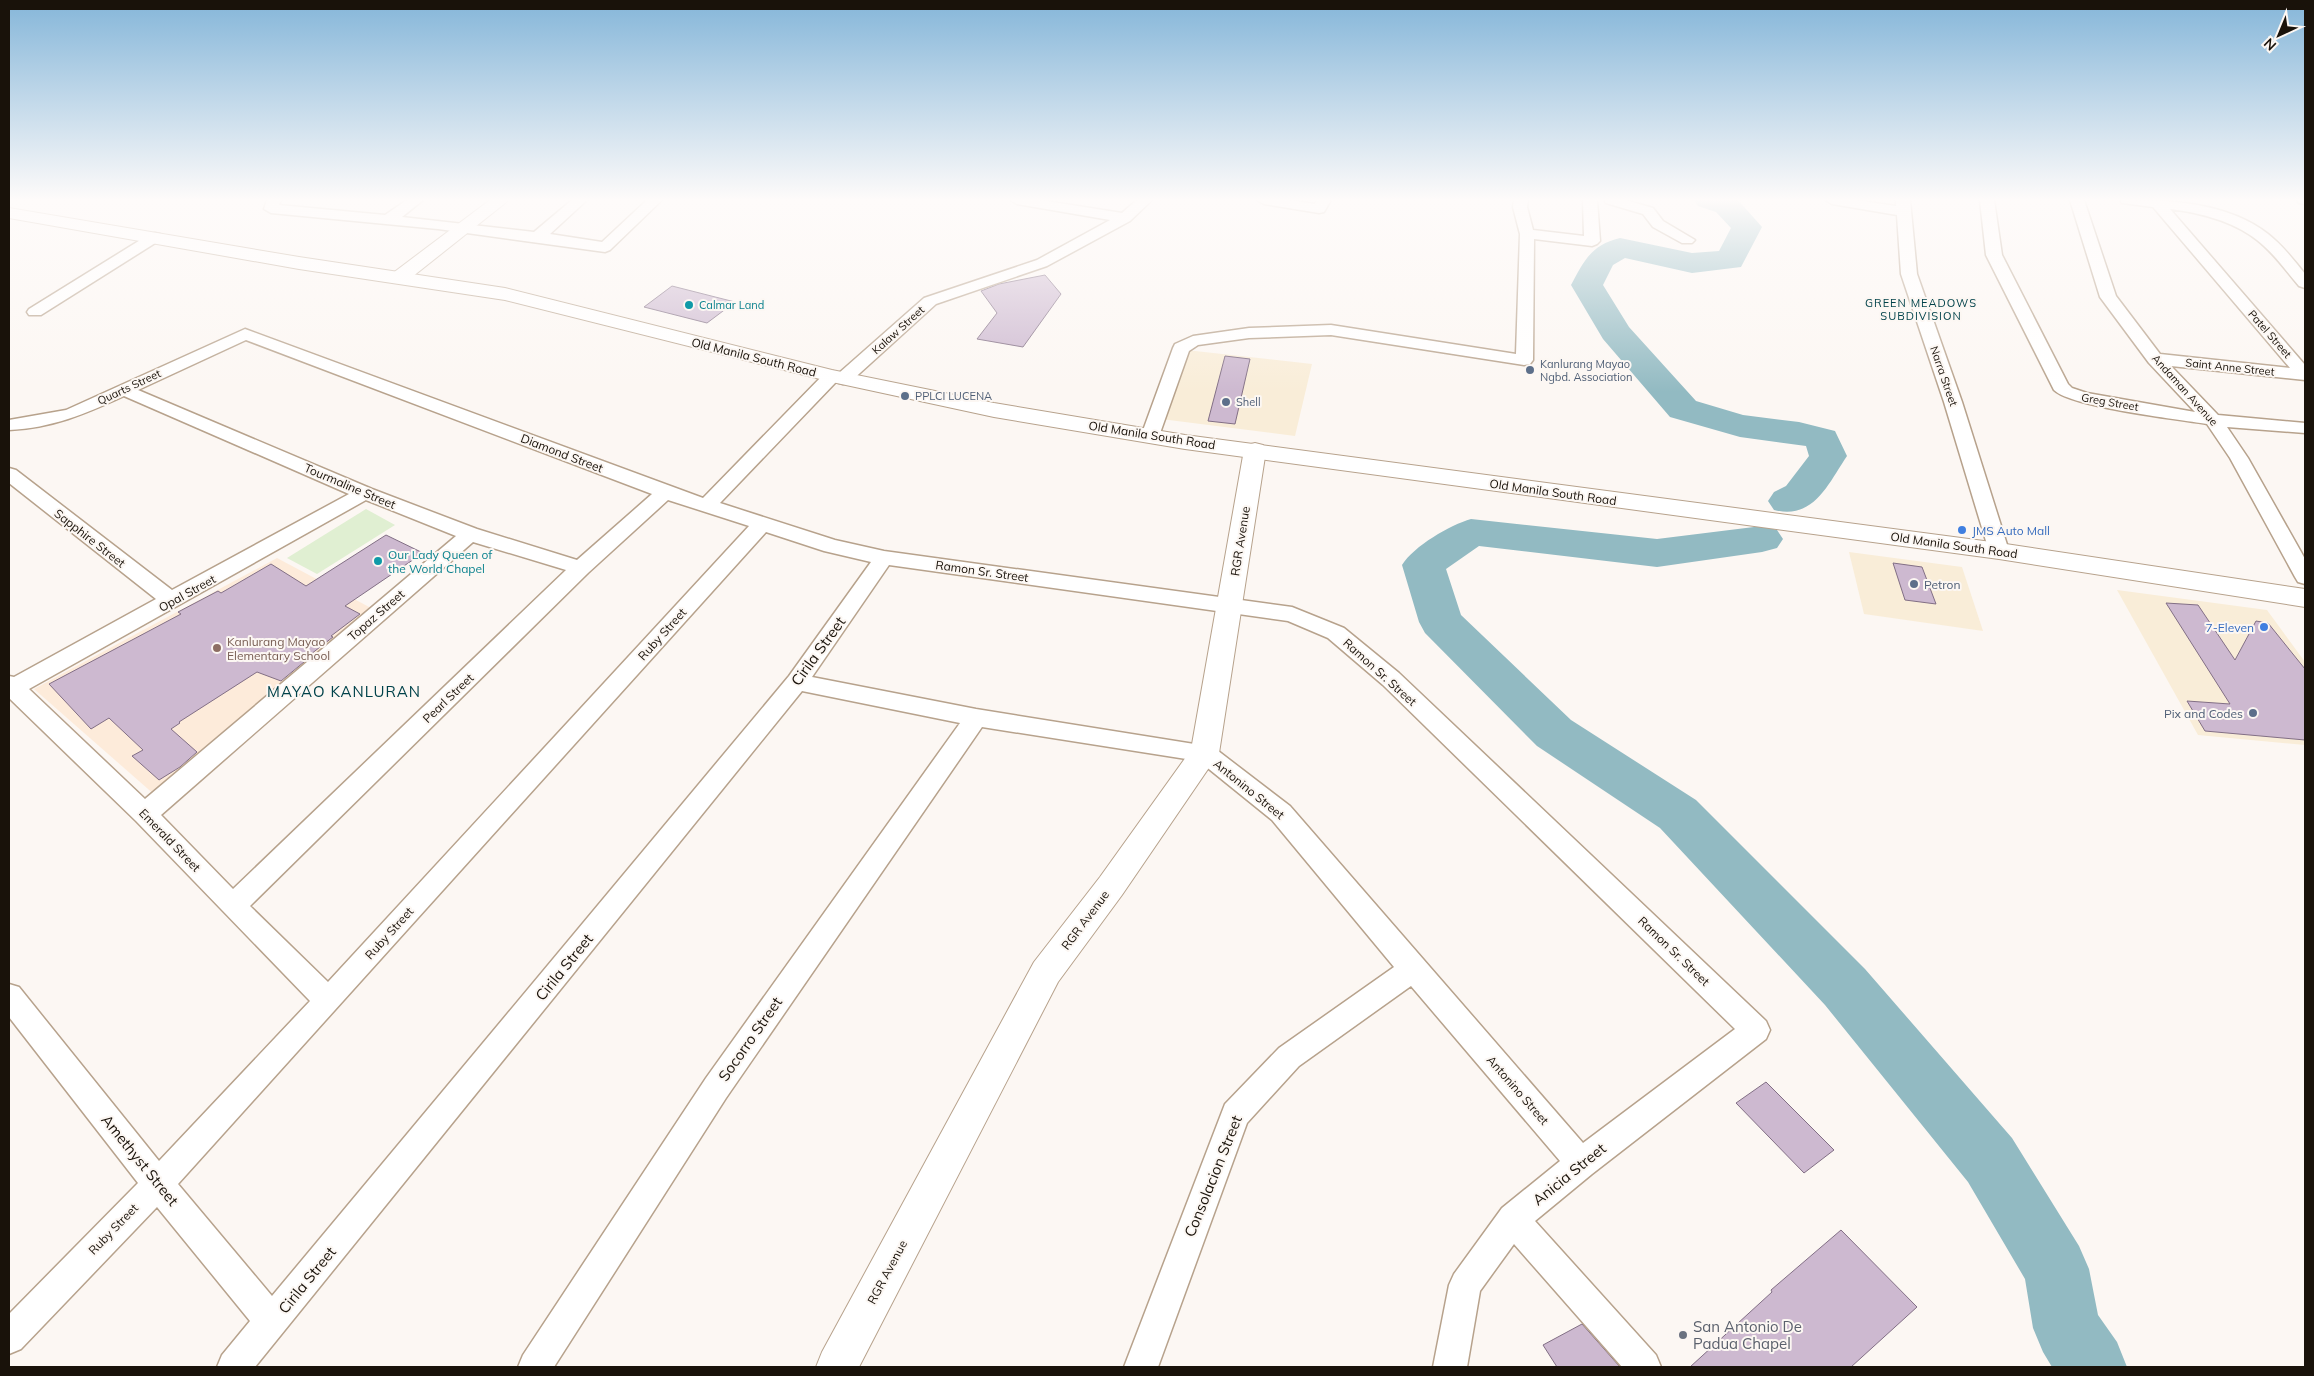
<svg xmlns="http://www.w3.org/2000/svg" width="2314" height="1376" font-family="Mulish,sans-serif">
	<style>
		.commercial { fill: #f9edd8 }
		.built { fill: #fdebda }
		.green { fill: #e0efd2 }
		.lines { fill: none; stroke-linecap: round; stroke-linejoin: round }
		.river { fill: #92bac2; fill-rule: evenodd }
		.building { fill: #cdb9d0; stroke: #826f85 }
		.street-casing { stroke: #b7a28c; stroke-width: 3 }
		.secondary-casing { stroke: #b7a28c; stroke-width: 2 }
		.primary-casing { stroke: #b7a28c; stroke-width: 2 }
		.street { fill: #fff; fill-rule: evenodd }
		.secondary { fill: #fff; fill-rule: evenodd }
		.primary { fill: #fff; fill-rule: evenodd }
		.culture-dot { fill: #0f9aa8; stroke: #fcf7f3; stroke-width: 2 }
		.service-dot { fill: #5c6f8a; stroke: #fcf7f3; stroke-width: 2 }
		.shop-dot { fill: #3f7fe0; stroke: #fcf7f3; stroke-width: 2 }
		.education-dot { fill: #8d6e63; stroke: #fcf7f3; stroke-width: 2 }
		.worship-dot { fill: #6b7280; stroke: #fcf7f3; stroke-width: 2 }
		.labels { text-anchor: middle; dominant-baseline: central; stroke-width: 4; stroke-linejoin: round; paint-order: stroke }
		.far-neighbourhood-label { font-size: 11px; letter-spacing: 1px; fill: #00424a; stroke: #fcf7f3 }
		.far-culture-label { font-size: 11px; fill: #0d838f; stroke: #fcf7f3; text-anchor: start }
		.far-street-label { font-size: 11px; fill: #19120a; stroke: #fcf7f3 }
		.far-service-label { font-size: 11px; fill: #4e5e75; stroke: #fcf7f3; text-anchor: start }
		.street-label { font-size: 12px; fill: #19120a; stroke: #fcf7f3 }
		.shop-label { font-size: 12px; fill: #366cbe; stroke: #fcf7f3; text-anchor: start }
		.culture-label { font-size: 12px; fill: #0d838f; stroke: #fcf7f3; text-anchor: start }
		.service-label { font-size: 12px; fill: #4e5e75; stroke: #fcf7f3; text-anchor: start }
		.education-label { font-size: 12px; fill: #785e54; stroke: #fcf7f3; text-anchor: start }
		.near-street-label { font-size: 15px; fill: #19120a; stroke: #fcf7f3 }
		.quarter-label { font-size: 15px; letter-spacing: 1px; fill: #00424a; stroke: #fcf7f3 }
		.near-worship-label { font-size: 15px; fill: #5b616d; stroke: #fcf7f3; text-anchor: start }
	</style>
	<rect width="100%" height="100%" fill="#fcf7f3"/>
	<g class="commercial">
		<path d="M1186 350 1312 364 1295 436 1161 419Z"/>
		<path d="M1849 552 1962 567 1983 631 1864 614Z"/>
		<path d="M2117 590 2267 610 2305 662V745L2198 735Z"/>
	</g>
	<path class="built" d="M277 558 371 608 156 796 34 689Z"/>
	<path class="green" d="M366 509 395 525 317 574 287 558Z"/>
	<g class="lines">
		<g class="river">
			<path d="M1694 200H1738L1762 227 1741 267 1692 273 1625 258 1613 265 1603 285 1629 327 1696 401 1743 415 1799 422 1835 431 1847 456C1828 484 1814 520 1774 510L1768 501 1774 492 1786 486 1809 456 1806 446 1740 437 1670 417 1603 339 1571 285C1584 261 1591 245 1620 238L1692 253 1719 251 1731 228 1716 212 1698 206Z"/>
			<path d="M1471 519 1657 539 1762 526 1777 530 1783 539 1777 548 1762 552 1657 567 1479 546 1446 569 1461 615 1571 720 1696 800 1865 969 2012 1138 2079 1246 2089 1269 2098 1315 2117 1342 2127 1367H2052L2043 1352 2033 1328 2025 1279 1968 1182 1825 1005 1660 828 1537 746 1425 633 1419 622 1402 565C1414 546 1450 525 1471 519Z"/>
		</g>
	</g>
	<g class="building">
		<path d="M1045 275 1061 294 1023 347 977 339 997 313 981 291 999 284Z"/>
		<path d="M672 286 735 302 707 323 644 307Z"/>
		<path d="M1225 356 1250 359 1235 424 1208 421Z"/>
		<path d="M386 535 423 553 345 606 360 614 331 636 333 637 302 661 304 662 281 681 257 672 179 722 180 723 171 729 197 752 180 767 159 780 132 756 143 750 109 718 91 729 49 684 181 614 178 612 218 591 221 593 271 564 306 586Z"/>
		<path d="M1893 563 1922 567 1936 604 1905 600Z"/>
		<path d="M2166 603 2198 605 2235 660 2256 621 2268 623 2305 669V740L2205 731 2187 701 2230 704Z"/>
		<path d="M1766 1082 1834 1150 1804 1173 1736 1103Z"/>
		<path d="M1841 1230 1917 1307 1851 1367H1690L1772 1292 1771 1290Z"/>
		<path d="M1582 1324 1620 1367H1557L1543 1345Z"/>
	</g>
	<g class="lines">
		<g class="street-casing">
			<g id="street">
				<path d="M267 200H281L279 205 385 215 407 200H423L402 217 534 232 572 200H587L550 234 602 242 647 200H662L610 250 605 252 438 229 271 213 264 209Z"/>
				<path d="M1010 200H1040L1122 213 1137 200H1152L1130 221 1047 266 936 304 849 383 843 384 836 382 720 503 835 540 884 551 1292 607 1344 628 1399 673 1766 1021 1770 1030 1766 1039 1592 1174 1535 1221 1656 1355 1661 1367H1622L1514 1244 1480 1291 1467 1367H1433L1449 1285 1454 1274 1502 1208 1560 1161 1411 986 1299 1066 1247 1123 1158 1367H1124L1225 1104 1279 1048 1394 967 1272 820 1199 761 982 727 726 1098 554 1367H518L523 1355 706 1078 960 723 802 691 255 1367H217L222 1355 250 1321 157 1207 21 1349 9 1354V1314L138 1183 9 1017V984L19 987 159 1161 310 1001 136 821 9 698V676L14 677 156 599 9 483V468L16 470 172 590 349 494 124 396C85 414 52 428 9 430V420L66 410 245 329 703 498 826 372 832 371 839 373 924 298 1037 260 1110 220 1017 204ZM246 340 652 494 577 560 477 529 372 489 138 390ZM366 500 456 536 145 799 29 689ZM668 500 749 526 328 982 250 906 588 573ZM766 532 824 551 871 562 789 676 272 1296 178 1184ZM473 542 566 570 233 889 161 815ZM889 565 1288 621 1328 638 1383 685 1735 1029 1583 1143 1290 806 1213 747 976 709 812 677Z"/>
				<path d="M1257 200H1288L1315 204 1317 200H1331L1324 212 1319 213 1264 204Z"/>
				<path d="M1514 200H1528L1527 207 1533 230 1584 236 1583 200H1597L1600 241 1597 244 1592 246 1534 239 1533 360 1530 364 1524 365 1331 335 1249 338 1198 345 1189 351 1159 436 1156 440H1144L1141 436 1173 348 1175 344 1193 336 1249 328 1331 325 1516 354 1520 234 1513 207Z"/>
				<path d="M1604 200H1625L1653 208 1663 221 1695 240 1692 243H1682L1653 227 1643 214 1606 203Z"/>
				<path d="M1825 200H1855L1896 206V200H1910L1917 274 1962 402 2009 551 2006 556 1999 558 1992 556 1989 551 1944 402 1901 274 1897 215 1832 204Z"/>
				<path d="M1980 200H1994L2002 255 2068 384 2072 388 2087 393 2195 412 2149 363 2100 297 2070 200H2084L2116 296 2160 354 2290 368 2153 207 2122 203 2120 200C2170 200 2227 202 2268 234 2282 245 2294 260 2305 274V288L2299 286C2286 271 2274 253 2257 240 2233 221 2201 213 2170 209L2305 365V380L2171 366 2218 415 2305 423V433L2227 427 2248 458 2305 559V584L2298 582 2295 577 2230 458 2207 424C2177 419 2071 407 2054 390L1986 255Z"/>
				<path d="M2297 200H2305V204L2299 203Z"/>
				<path d="M155 233 160 234 162 237 160 240 41 315H29L27 312 29 309 150 234Z"/>
			</g>
		</g>
		<g class="secondary-casing">
			<g id="secondary">
				<path d="M490 200H509L407 281 400 283 393 281 390 277 393 273Z"/>
				<path d="M1255 443 1263 445 1266 450 1219 753 1122 895 1058 982 859 1367H816L822 1352 1034 962 1100 877 1191 750 1244 450 1247 445Z"/>
			</g>
		</g>
		<g class="primary-casing">
			<path id="primary" d="M9 208 299 257 505 288 832 370 994 403 1185 435 1999 543 2305 589V607L1999 559 1185 449 994 417 832 382 505 300 299 269 9 218Z"/>
		</g>
		<use href="#street" class="street"/>
		<use href="#secondary" class="secondary"/>
		<use href="#primary" class="primary"/>
	</g>
	<linearGradient id="sky" x2="0" y2="1"><stop stop-color="#85b6d9"/><stop offset="0.51" stop-color="#fefbfa"/><stop offset="1" stop-color="#fefbfa" stop-opacity="0"/></linearGradient>
	<rect width="2314" height="392" fill="url(#sky)"/>
	<g class="culture-dot">
		<circle cx="689" cy="305" r="5"/>
		<circle cx="378" cy="561" r="5"/>
	</g>
	<g class="service-dot">
		<circle cx="1530" cy="370" r="5"/>
		<circle cx="905" cy="396" r="5"/>
		<circle cx="1226" cy="402" r="5"/>
		<circle cx="1914" cy="584" r="5"/>
		<circle cx="2253" cy="713" r="5"/>
	</g>
	<g class="shop-dot">
		<circle cx="1962" cy="530" r="5"/>
		<circle cx="2264" cy="627" r="5"/>
	</g>
	<circle class="education-dot" cx="217" cy="648" r="5"/>
	<circle class="worship-dot" cx="1683" cy="1335" r="5"/>
	<g class="labels">
		<g class="far-neighbourhood-label">
			<text x="1921" y="303">GREEN MEADOWS<tspan x="1921" dy="13">SUBDIVISION</tspan></text>
		</g>
		<g class="far-culture-label">
			<text x="699" y="305">Calmar Land</text>
		</g>
		<g class="far-street-label">
			<text transform="translate(898 330) rotate(-42)">Kalaw Street</text>
			<text transform="translate(2270 334) rotate(49)">Patel Street</text>
			<text transform="translate(2230 367) rotate(6)">Saint Anne Street</text>
			<text transform="translate(1944 376) rotate(71)">Narra Street</text>
			<text transform="translate(129 387) rotate(-25)">Quarts Street</text>
			<text transform="translate(2185 390) rotate(48)">Andaman Avenue</text>
			<text transform="translate(2110 402) rotate(10)">Greg Street</text>
		</g>
		<g class="far-service-label">
			<text x="1540" y="364">Kanlurang Mayao<tspan x="1540" dy="13">Ngbd. Association</tspan></text>
			<text x="915" y="396">PPLCI LUCENA</text>
			<text x="1236" y="402">Shell</text>
		</g>
		<g class="street-label">
			<text transform="translate(754 357) rotate(14)">Old Manila South Road</text>
			<text transform="translate(1152 435) rotate(9)">Old Manila South Road</text>
			<text transform="translate(562 453) rotate(21)">Diamond Street</text>
			<text transform="translate(350 486) rotate(23)">Tourmaline Street</text>
			<text transform="translate(1553 492) rotate(8)">Old Manila South Road</text>
			<text transform="translate(90 538) rotate(38)">Sapphire Street</text>
			<text transform="translate(1240 541) rotate(-81)">RGR Avenue</text>
			<text transform="translate(1954 545) rotate(8)">Old Manila South Road</text>
			<text transform="translate(982 571) rotate(8)">Ramon Sr. Street</text>
			<text transform="translate(187 593) rotate(-29)">Opal Street</text>
			<text transform="translate(376 615) rotate(-41)">Topaz Street</text>
			<text transform="translate(662 634) rotate(-48)">Ruby Street</text>
			<text transform="translate(1380 672) rotate(42)">Ramon Sr. Street</text>
			<text transform="translate(448 698) rotate(-44)">Pearl Street</text>
			<text transform="translate(1249 789) rotate(39)">Antonino Street</text>
			<text transform="translate(170 840) rotate(46)">Emerald Street</text>
			<text transform="translate(1085 920) rotate(-53)">RGR Avenue</text>
			<text transform="translate(389 933) rotate(-48)">Ruby Street</text>
			<text transform="translate(1674 951) rotate(44)">Ramon Sr. Street</text>
			<text transform="translate(1518 1090) rotate(49)">Antonino Street</text>
			<text transform="translate(113 1229) rotate(-46)">Ruby Street</text>
			<text transform="translate(887 1272) rotate(-62)">RGR Avenue</text>
		</g>
		<g class="shop-label">
			<text x="1972" y="530">JMS Auto Mall</text>
			<text x="2254" y="627" text-anchor="end">7-Eleven</text>
		</g>
		<g class="culture-label">
			<text x="388" y="554">Our Lady Queen of<tspan x="388" dy="14">the World Chapel</tspan></text>
		</g>
		<g class="service-label">
			<text x="1924" y="584">Petron</text>
			<text x="2243" y="713" text-anchor="end">Pix and Codes</text>
		</g>
		<g class="education-label">
			<text x="227" y="641">Kanlurang Mayao<tspan x="227" dy="14">Elementary School</tspan></text>
		</g>
		<g class="near-street-label">
			<text transform="translate(818 651) rotate(-54)">Cirila Street</text>
			<text transform="translate(564 967) rotate(-51)">Cirila Street</text>
			<text transform="translate(750 1039) rotate(-55)">Socorro Street</text>
			<text transform="translate(140 1160) rotate(51)">Amethyst Street</text>
			<text transform="translate(1569 1174) rotate(-39)">Anicia Street</text>
			<text transform="translate(1213 1176) rotate(-68)">Consolacion Street</text>
			<text transform="translate(307 1280) rotate(-51)">Cirila Street</text>
		</g>
		<g class="quarter-label">
			<text x="344" y="691">MAYAO KANLURAN</text>
		</g>
		<g class="near-worship-label">
			<text x="1693" y="1326">San Antonio De<tspan x="1693" dy="17">Padua Chapel</tspan></text>
		</g>
	</g>
	<rect width="2314" height="1376" fill="none" stroke="#19120a" stroke-width="20"/>
	<g transform="translate(2279 35) rotate(224)" stroke="#fcf7f3" stroke-width="4" paint-order="stroke">
	<path d="M0-4L9 19L0 12L-9 19Z" fill="#19120a"/>
	<text y="-8" font-size="14" font-weight="bold" text-anchor="middle" fill="#19120a">N</text>
	</g>
</svg>
